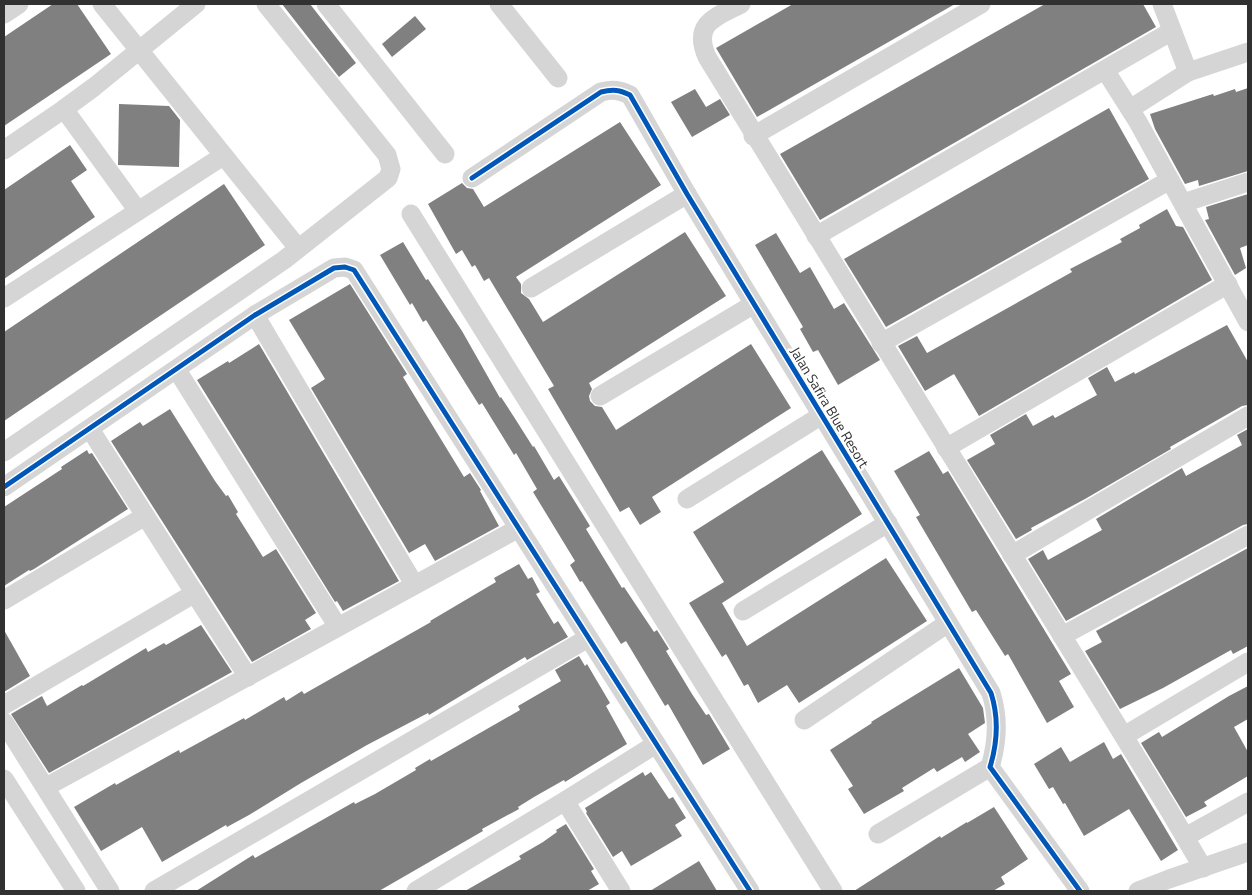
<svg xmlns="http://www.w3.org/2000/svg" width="1252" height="895" font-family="'Titillium Web',sans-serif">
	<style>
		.building { fill: #808080 }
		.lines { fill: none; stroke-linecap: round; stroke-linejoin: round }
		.street { stroke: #d5d5d5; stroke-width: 19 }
		.cycleway-casing { stroke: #fff; stroke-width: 8 }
		.cycleway { stroke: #0057b8; stroke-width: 5 }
		.labels { text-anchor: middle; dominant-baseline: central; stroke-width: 5; stroke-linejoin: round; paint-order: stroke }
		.street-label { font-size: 14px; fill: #313131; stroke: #fff }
	</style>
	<rect width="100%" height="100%" fill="#fff"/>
	<g class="building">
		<path d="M53 4H77L111 54 4 126V37Z"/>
		<path d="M282 4H310L356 63 339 77Z"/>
		<path d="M793 4H955L757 117 716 48Z"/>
		<path d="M1045 4H1143L1156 27 820 220 780 154Z"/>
		<path d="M415 16 426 29 392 57 382 44Z"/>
		<path d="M1248 88V171L1199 186 1198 180 1185 184 1155 129 1150 114 1213 94 1214 96 1235 89 1236 92Z"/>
		<path d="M695 89 706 107 720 99 730 115 692 137 671 102Z"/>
		<path d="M119 104 169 106 180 120 179 167 118 165Z"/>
		<path d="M1109 108 1149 179 886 327 844 259Z"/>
		<path d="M620 122 661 185 516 277 521 284V293L529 299 543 322 685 232 726 296 589 383 592 389 589 396 590 401 595 406 602 407 616 430 751 344 791 408 652 497 661 512 640 525 629 507 620 512 548 389 554 386 489 278 484 281 475 265 472 267 462 250 456 254 428 204 462 183 467 188 473 189 484 207Z"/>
		<path d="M70 145 87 170 71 181 95 217 4 279V190Z"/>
		<path d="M224 184 265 245 4 421V332Z"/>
		<path d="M1248 194V245L1240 248 1246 268 1235 275 1205 220 1209 219 1206 207Z"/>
		<path d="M1167 209 1176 226 1183 227 1212 280 979 416 954 374 925 391 898 346 917 336 927 353 1072 272 1070 269 1122 242 1120 239 1140 228 1139 225Z"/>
		<path d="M776 233 800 273 810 267 834 309 844 303 880 360 838 385 818 350 813 352 800 329 803 327 755 245Z"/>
		<path d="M403 242 426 280 428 279 462 331 500 398 501 397 514 417 533 447 534 446 554 480 559 476 590 526 586 529 622 588 624 587 654 632 657 630 669 649 666 651 692 694 706 715 709 714 730 749 703 765 668 704 665 706 626 641 621 644 582 581 580 582 570 565 575 561 533 492 537 489 516 453 514 455 482 403 479 405 426 320 423 322 412 303 410 305 380 255Z"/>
		<path d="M350 284 407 374 403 377 464 477 470 473 481 490 480 491 499 526 435 561 425 544 409 553 311 388 325 379 289 320Z"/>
		<path d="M1227 325 1248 362V405L1242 406 1170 447 1171 449 1085 499 1031 528 1032 530 1016 539 967 460 995 444 990 435 1026 414 1033 426 1053 415 1055 418 1097 395 1088 378 1107 367 1115 382 1134 372 1135 374Z"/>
		<path d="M259 344 399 581 343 611 337 601 335 602 197 380 228 361 229 363Z"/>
		<path d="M170 409 215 481 226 496 228 495 238 512 236 514 263 557 276 549 316 613 305 620 311 629 252 662 111 441 140 422 143 426Z"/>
		<path d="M1248 429V524L1243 525 1066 621 1028 559 1043 550 1048 560 1102 530 1096 519 1182 468 1186 476 1242 445 1237 435Z"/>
		<path d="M87 450 89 454 92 453 128 509 34 569 30 571 29 570 4 586V507L62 469 61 467Z"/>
		<path d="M822 450 862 514 722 603 747 646 886 558 927 621 799 703 787 685 758 703 748 684 744 686 726 654 722 657 689 603 724 582 693 532Z"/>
		<path d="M929 451 943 474 948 471 1071 674 1059 681 1074 707 1047 723 1008 654 1005 656 976 610 972 612 916 517 920 515 894 471Z"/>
		<path d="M1248 548V646L1233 654 1231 650 1163 688 1120 709 1085 651 1102 642 1096 631Z"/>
		<path d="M519 564 528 579 532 577 540 592 536 594 554 624 558 621 568 637 527 660 525 657 429 715 428 713 367 745 301 783 249 815 227 827 226 825 162 862 142 827 101 851 74 807 115 783 116 785 179 750 180 753 244 718 245 720 284 697 286 701 302 691 304 694 431 622 430 621 496 582 494 578Z"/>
		<path d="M201 625 232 672 49 773 11 714 42 696 47 706 82 685 83 686 146 648 148 652 164 643 166 645Z"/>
		<path d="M4 630 30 676 4 692Z"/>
		<path d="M579 656 585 666 587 664 610 703 606 706 627 744 565 782 564 780 534 797 518 807 519 809 482 829 483 831 379 891H196L253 855 255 858 354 802 355 804 375 794 416 770 415 768 430 759 431 761 520 710 518 706 561 681 555 670Z"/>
		<path d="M959 668 983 708 985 723 968 734 980 752 965 762 962 757 937 772 934 768 902 788 904 791 864 814 848 789 853 786 830 750 872 723 871 722Z"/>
		<path d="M1248 686V719L1234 727 1248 752V776L1204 802 1207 806 1186 817 1141 743 1159 732 1162 737 1229 696Z"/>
		<path d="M1104 742 1113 759 1121 754 1178 850 1161 861 1129 809 1084 836 1065 803 1063 804 1053 787 1049 789 1034 764 1061 747 1070 762Z"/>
		<path d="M643 772 645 776 651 772 669 799 673 797 686 818 675 825 682 836 631 866 622 851 613 857 586 813 587 812 585 808Z"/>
		<path d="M994 807 1028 859 1001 877 1005 884 993 891H854L940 836 941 838 967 822V823Z"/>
		<path d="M566 824 594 869 591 871 599 884 587 891H465L521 859 519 856 543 842 557 832 556 830Z"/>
		<path d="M699 861 717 891H650Z"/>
	</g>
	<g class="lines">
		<g class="street">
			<path d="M102 4 298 248"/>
			<path d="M326 4 445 154"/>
			<path d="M499 4 558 78"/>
			<path d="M741 4C716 17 692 23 707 57L1169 810 1203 868"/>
			<path d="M1162 4 1188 72"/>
			<path d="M4 14 19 4"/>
			<path d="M1105 70 1138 122 1248 322"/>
			<path d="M64 109 138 211"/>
			<path d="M1130 109 1188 72 1248 52"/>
			<path d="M753 136 981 4"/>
			<path d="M4 150 64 109 94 87 196 4"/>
			<path d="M472 178 601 92C613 89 620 90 630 95L687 194 991 693C999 718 998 741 990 767L1080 891"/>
			<path d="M1183 203 1248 182"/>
			<path d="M411 214 833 891"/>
			<path d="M816 236 1172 31"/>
			<path d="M531 288 687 194"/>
			<path d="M4 298 223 156"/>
			<path d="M255 315 414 584"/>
			<path d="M881 343 1170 180"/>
			<path d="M177 370 338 627"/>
			<path d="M600 396 754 304"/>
			<path d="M90 429 248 677"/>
			<path d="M946 448 1228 284"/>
			<path d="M4 452 284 260 388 178 391 169 387 155 266 4"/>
			<path d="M4 487 255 315 334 268 345 267 354 270 750 891"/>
			<path d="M687 499 822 415"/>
			<path d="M1012 555 1248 416"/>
			<path d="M4 600 145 516"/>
			<path d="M743 611 888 523"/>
			<path d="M1062 636 1248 535"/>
			<path d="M4 705 195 593"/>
			<path d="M804 720 948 623"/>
			<path d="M4 722 110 891"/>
			<path d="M1124 736 1248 662"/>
			<path d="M4 779 76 891"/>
			<path d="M46 787 519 528"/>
			<path d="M565 801 621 891"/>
			<path d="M878 834 990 767"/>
			<path d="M1185 837 1248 802"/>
			<path d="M154 891 588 638"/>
			<path d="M416 891 565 801 656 744"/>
			<path d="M1138 891 1169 879 1248 852"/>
		</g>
		<g class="cycleway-casing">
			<g id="cycleway">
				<path d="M472 178 601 92C613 89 620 90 630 95L687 194 991 693C999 718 998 741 990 767L1080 891"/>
				<path d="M4 487 255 315 334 268 345 267 354 270 750 891"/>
			</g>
		</g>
		<use href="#cycleway" class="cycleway"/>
	</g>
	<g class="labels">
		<g class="street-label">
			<text transform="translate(830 407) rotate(59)">Jalan Safira Blue Resort</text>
		</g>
	</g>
	<rect width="1252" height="895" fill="none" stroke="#313131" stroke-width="10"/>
</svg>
